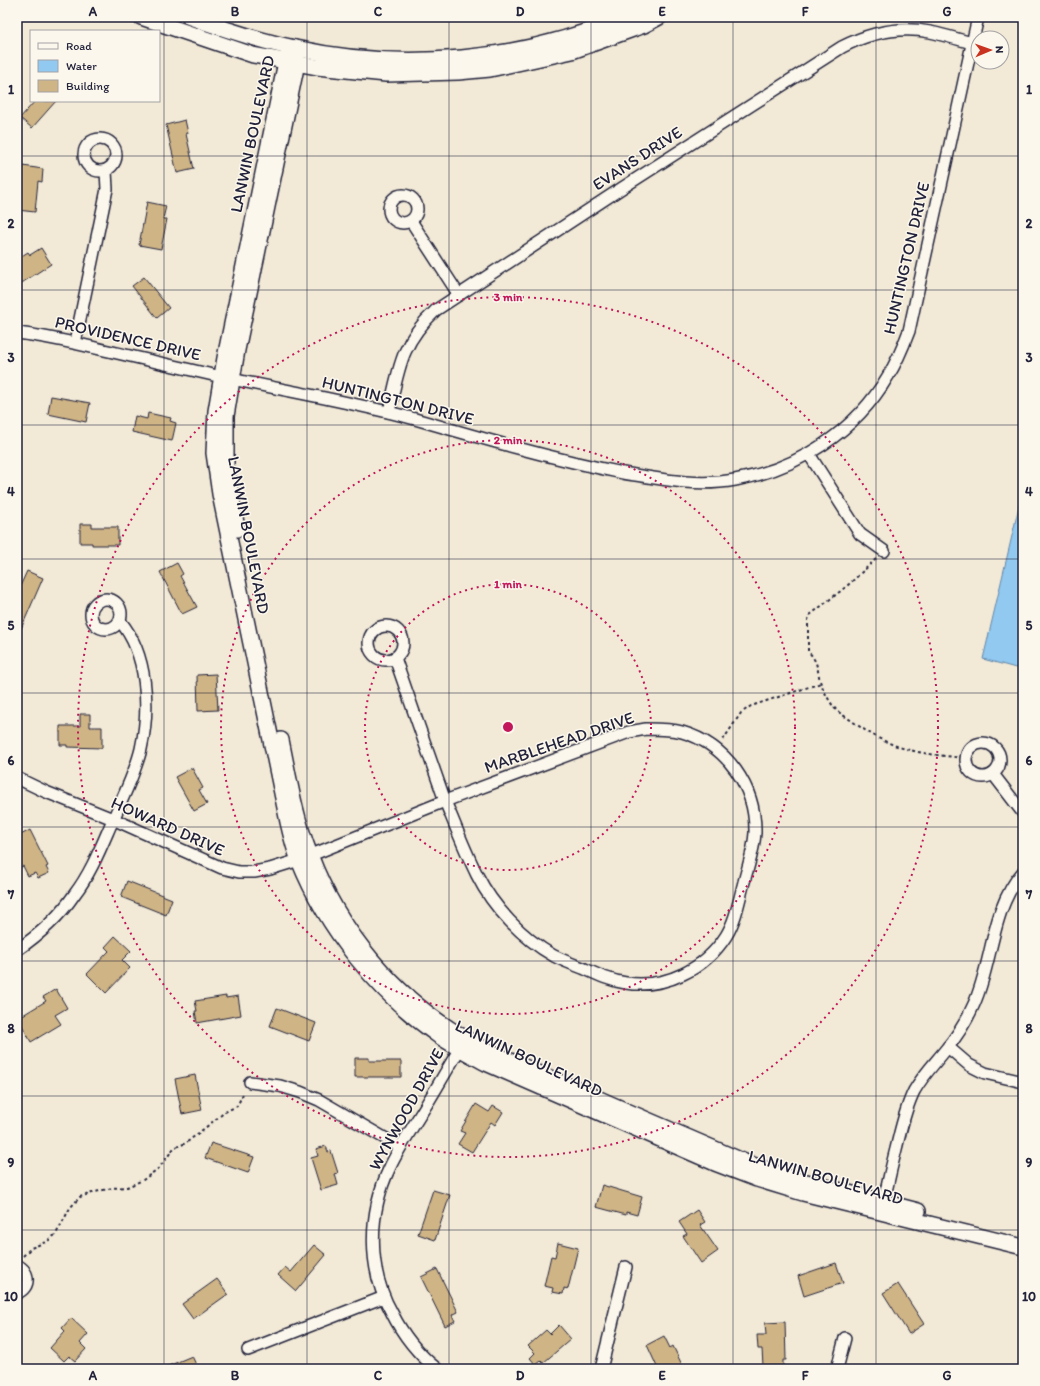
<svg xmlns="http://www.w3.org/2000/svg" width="1040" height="1386" font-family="Itim,sans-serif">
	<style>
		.water { fill: #91c9f0; stroke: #6586a8 }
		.building { fill: #cfb485; stroke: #22223b }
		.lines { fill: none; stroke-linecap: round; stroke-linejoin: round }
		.street-casing { stroke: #22223b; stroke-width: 14 }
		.secondary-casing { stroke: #22223b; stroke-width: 18 }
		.path { stroke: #22223b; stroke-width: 2; stroke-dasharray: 3 3; stroke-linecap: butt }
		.street { stroke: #fbf7ec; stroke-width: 11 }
		.secondary { stroke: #fbf7ec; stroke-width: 15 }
		.grid { fill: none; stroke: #22223b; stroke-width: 1; stroke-opacity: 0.55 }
		.ring { fill: none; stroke: #c2185b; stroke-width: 2; stroke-dasharray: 2 4 }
		.labels { text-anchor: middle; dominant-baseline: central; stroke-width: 3; stroke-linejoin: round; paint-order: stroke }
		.street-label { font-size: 17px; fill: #22223b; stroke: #fbf7ec }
		.centre { fill: #c2185b; stroke: #fbf7ec; stroke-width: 2 }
		.ring-label { font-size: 12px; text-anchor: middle; font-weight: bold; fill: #c2185b; stroke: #fbf7ec; stroke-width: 3; stroke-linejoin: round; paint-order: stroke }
		.neatline { fill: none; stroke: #22223b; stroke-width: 1.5 }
		.grid-label { font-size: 13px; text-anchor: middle; font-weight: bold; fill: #22223b }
	</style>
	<rect width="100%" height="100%" fill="#f2ead7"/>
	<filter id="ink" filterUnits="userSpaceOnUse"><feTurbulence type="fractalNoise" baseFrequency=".025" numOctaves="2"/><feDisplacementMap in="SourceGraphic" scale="8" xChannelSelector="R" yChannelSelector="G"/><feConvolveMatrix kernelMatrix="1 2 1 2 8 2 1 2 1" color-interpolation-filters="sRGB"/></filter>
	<g filter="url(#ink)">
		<path class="water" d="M1023 489V670L983 659Z"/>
		<g class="building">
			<path d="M35 101H56L32 128 20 118Z"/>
			<path d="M185 120 188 133 186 134 194 169 177 173 166 125Z"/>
			<path d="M23 166 43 169 42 182 38 181 35 212 17 210 20 178H22Z"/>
			<path d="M147 202 166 206 163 219H167L161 249 139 245Z"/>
			<path d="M41 248 51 264 17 286V259L28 252 30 255Z"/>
			<path d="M144 277 169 308 157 318 132 286Z"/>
			<path d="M51 396 90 403 86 422 48 414Z"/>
			<path d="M148 413 171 418 170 421 176 423 172 441 132 432 135 416 147 419Z"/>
			<path d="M80 524H92V527H118V545H92V543H80Z"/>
			<path d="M177 563 183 574 180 576 197 607 182 614 160 572Z"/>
			<path d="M27 571 43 578 17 638V593Z"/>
			<path d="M216 674 218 710 198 711 197 675Z"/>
			<path d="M80 714H90V727H102V748L67 747V745H60V726H80Z"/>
			<path d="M192 768 203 788 199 790 207 804 194 811 175 777Z"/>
			<path d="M30 830 48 866 46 867 49 873 38 878 35 873 28 876 23 866 17 869V837Z"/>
			<path d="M127 881 172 899 166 915 121 897Z"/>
			<path d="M115 936 131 951 122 960 130 968 106 993 87 974 109 951 105 947Z"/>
			<path d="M56 989 67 1008 55 1015 61 1024 31 1042 18 1018 46 1001 43 997Z"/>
			<path d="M226 996V998L238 996 241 1015 197 1023 195 1011H197L195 1001Z"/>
			<path d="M277 1008 316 1023 309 1041 270 1026Z"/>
			<path d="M355 1058H369V1061H401V1077H355Z"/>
			<path d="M195 1075 202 1110 182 1114 175 1079Z"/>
			<path d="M476 1104 489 1112 493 1106 503 1112 495 1125 491 1122 472 1152 458 1144 465 1133 460 1131Z"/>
			<path d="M211 1143 254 1157 248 1173 205 1158Z"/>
			<path d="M326 1146 328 1152 331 1151 338 1173 335 1174 338 1185 321 1190 311 1158 318 1156 316 1149Z"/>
			<path d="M602 1185 642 1197 637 1215 626 1212V1215L596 1207Z"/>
			<path d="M433 1190 450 1195 435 1240 418 1234Z"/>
			<path d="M697 1210 705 1222 700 1225 718 1251 701 1263 683 1236 687 1234 679 1222Z"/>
			<path d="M558 1243 578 1248 568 1289 564 1288 563 1294 552 1292 553 1288 544 1286 551 1256 555 1257Z"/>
			<path d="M314 1245 326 1255 296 1291 278 1275 285 1267 291 1272Z"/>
			<path d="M836 1263 843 1283 804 1296 798 1276Z"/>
			<path d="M437 1269 458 1312 452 1315 455 1321 445 1326 421 1277Z"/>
			<path d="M217 1279 228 1294 193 1319 182 1304Z"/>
			<path d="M898 1284 924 1324 909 1334 883 1293Z"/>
			<path d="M71 1318 88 1334 80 1343 86 1349 75 1361 69 1356 64 1361 50 1348 65 1331 62 1328Z"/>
			<path d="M785 1322 786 1360H783V1366H763L762 1349H758L757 1335H766L765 1323Z"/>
			<path d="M559 1325 571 1339 543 1363 541 1361 536 1365 530 1358 535 1353 528 1346 546 1330 550 1334Z"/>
			<path d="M664 1336 670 1348 673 1346 684 1369H658L647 1345Z"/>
			<path d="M192 1356 198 1369H161Z"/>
		</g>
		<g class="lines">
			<g class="street-casing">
				<g id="street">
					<circle cx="100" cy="155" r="16"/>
					<circle cx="403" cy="209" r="14"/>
					<path d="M411 221 459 295"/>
					<path d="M17 333C46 336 75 343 104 350 140 358 177 367 213 375 280 390 349 401 415 419 484 439 553 459 623 473 660 479 697 487 735 480 798 469 856 431 888 376 897 362 903 347 909 331L978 17"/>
					<path d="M75 343 107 189 106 171"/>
					<path d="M389 412C399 367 401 343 436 310L622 188 842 47C869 33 900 26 930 32 944 35 958 39 972 43"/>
					<path d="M809 454 860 534 884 551"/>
					<circle cx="106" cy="614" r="15"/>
					<circle cx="386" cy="643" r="17"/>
					<path d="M646 729C658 729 671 729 682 732 727 745 756 787 755 833 754 850 748 866 744 882 739 900 736 920 726 936 705 969 665 989 626 983 611 981 598 975 585 969 575 965 564 961 554 956 522 938 493 907 477 875 465 851 455 825 445 801L629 732Z"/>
					<circle cx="983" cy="760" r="17"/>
					<path d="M993 774 1023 813"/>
					<path d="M17 778 46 792 113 819 222 868 239 872H254L270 869 299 860 445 801 395 658"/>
					<path d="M17 950C39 935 59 917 74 895 91 873 101 847 112 822 122 799 135 774 141 749 150 708 148 654 120 621"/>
					<path d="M948 1047 969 1065 985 1073 1023 1082"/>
					<path d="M250 1082 280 1086 300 1092 319 1100 400 1147"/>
					<path d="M882 1208C887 1188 891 1168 896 1149 901 1129 905 1109 914 1091 923 1075 936 1062 947 1048 958 1035 967 1020 974 1004 993 962 991 908 1023 872"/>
					<path d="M17 1265C30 1271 31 1288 17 1293"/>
					<path d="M248 1350 384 1297"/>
					<path d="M437 1369C418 1354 403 1335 392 1313 367 1269 368 1213 390 1167 400 1146 413 1127 425 1107 438 1086 450 1064 464 1042"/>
					<path d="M601 1369 626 1267"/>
					<path d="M837 1369 845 1338"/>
				</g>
			</g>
			<g class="secondary-casing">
				<g id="secondary">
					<path d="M141 17 253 55 317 67 386 74 458 72 490 69 572 51 644 25 659 17"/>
					<path d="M190 17C224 29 259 41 295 48 404 72 521 61 625 17"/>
					<path d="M294 48 288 54 286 62 225 358 216 411 214 453 220 494 288 822C291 835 294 848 299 860 326 928 379 994 439 1036 454 1046 470 1054 486 1063L715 1163 757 1179 803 1193 1023 1247"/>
					<path d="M237 529 226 465V416L237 350 297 63 294 48"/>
					<path d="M281 740C289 779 295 818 310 855 339 932 395 998 466 1039 503 1060 544 1075 583 1092 637 1116 692 1139 747 1163L787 1177 918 1211"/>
				</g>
			</g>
			<g class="path">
				<path d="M876 559 847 586 810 615 808 620V651C818 662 817 668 820 681 823 689 828 699 833 706 837 712 846 717 852 721 890 750 919 754 966 758"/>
				<path d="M723 740 741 713 751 706 821 683"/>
				<path d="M23 1256 31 1248 48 1241 56 1234 70 1208 80 1197 95 1192 112 1188 127 1187 143 1180 159 1168 174 1148 186 1143 225 1112 237 1106 244 1092"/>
			</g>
			<use href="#street" class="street"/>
			<use href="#secondary" class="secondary"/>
		</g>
	</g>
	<path class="grid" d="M164 17V1369M307 17V1369M449 17V1369M591 17V1369M733 17V1369M876 17V1369M17 156H1023M17 290H1023M17 425H1023M17 559H1023M17 693H1023M17 827H1023M17 961H1023M17 1096H1023M17 1230H1023"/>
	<g class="ring">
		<circle cx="508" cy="727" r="143"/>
		<circle cx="508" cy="727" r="287"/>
		<circle cx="508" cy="727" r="430"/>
	</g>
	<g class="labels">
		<g class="street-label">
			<text transform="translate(252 134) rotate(-78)">LANWIN BOULEVARD</text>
			<text transform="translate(637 158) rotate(-33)">EVANS DRIVE</text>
			<text transform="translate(906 258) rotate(-77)">HUNTINGTON DRIVE</text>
			<text transform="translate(128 338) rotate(13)">PROVIDENCE DRIVE</text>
			<text transform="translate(398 400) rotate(14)">HUNTINGTON DRIVE</text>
			<text transform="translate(249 535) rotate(79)">LANWIN BOULEVARD</text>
			<text transform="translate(559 742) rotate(-19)">MARBLEHEAD DRIVE</text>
			<text transform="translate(168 826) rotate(24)">HOWARD DRIVE</text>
			<text transform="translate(529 1058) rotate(25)">LANWIN BOULEVARD</text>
			<text transform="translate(406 1109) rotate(-61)">WYNWOOD DRIVE</text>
			<text transform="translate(826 1177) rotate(16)">LANWIN BOULEVARD</text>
		</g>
	</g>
	<circle cx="508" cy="727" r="6" class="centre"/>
	<g class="ring-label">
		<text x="508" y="301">3 min</text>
		<text x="508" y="444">2 min</text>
		<text x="508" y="588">1 min</text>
	</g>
	<rect width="1040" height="1386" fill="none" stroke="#fbf7ec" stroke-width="44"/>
	<rect x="30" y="30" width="130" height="72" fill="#fbf7ec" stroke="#a4a2a5"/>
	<rect x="38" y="43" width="20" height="6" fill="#fbf7ec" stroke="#a4a2a5"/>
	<text x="66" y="50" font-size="12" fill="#22223b">Road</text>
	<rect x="38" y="60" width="20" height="12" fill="#91c9f0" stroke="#a4a2a5"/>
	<text x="66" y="70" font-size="12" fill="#22223b">Water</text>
	<rect x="38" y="80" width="20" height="12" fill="#cfb485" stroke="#a4a2a5"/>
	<text x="66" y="90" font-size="12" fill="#22223b">Building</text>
	<g transform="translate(990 50) rotate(88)"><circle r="19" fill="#fbf7ec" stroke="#a4a2a5"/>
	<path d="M0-3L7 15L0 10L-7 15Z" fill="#c8321e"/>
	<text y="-6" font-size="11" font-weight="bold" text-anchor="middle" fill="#22223b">N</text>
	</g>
	<rect x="22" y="22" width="996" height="1342" class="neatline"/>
	<g class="grid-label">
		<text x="93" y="16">A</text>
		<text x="235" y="16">B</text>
		<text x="378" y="16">C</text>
		<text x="520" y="16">D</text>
		<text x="662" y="16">E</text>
		<text x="805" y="16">F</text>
		<text x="947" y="16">G</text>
		<text x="11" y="94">1</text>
		<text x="1029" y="94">1</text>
		<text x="11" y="228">2</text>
		<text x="1029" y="228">2</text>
		<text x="11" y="362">3</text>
		<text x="1029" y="362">3</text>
		<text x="11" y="496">4</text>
		<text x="1029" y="496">4</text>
		<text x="11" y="630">5</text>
		<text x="1029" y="630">5</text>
		<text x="11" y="765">6</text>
		<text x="1029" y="765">6</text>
		<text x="11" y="899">7</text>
		<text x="1029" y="899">7</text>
		<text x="11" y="1033">8</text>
		<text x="1029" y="1033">8</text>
		<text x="11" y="1167">9</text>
		<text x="1029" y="1167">9</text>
		<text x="11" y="1301">10</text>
		<text x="1029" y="1301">10</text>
		<text x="93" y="1380">A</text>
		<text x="235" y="1380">B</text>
		<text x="378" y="1380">C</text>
		<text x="520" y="1380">D</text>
		<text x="662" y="1380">E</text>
		<text x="805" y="1380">F</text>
		<text x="947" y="1380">G</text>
	</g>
</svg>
